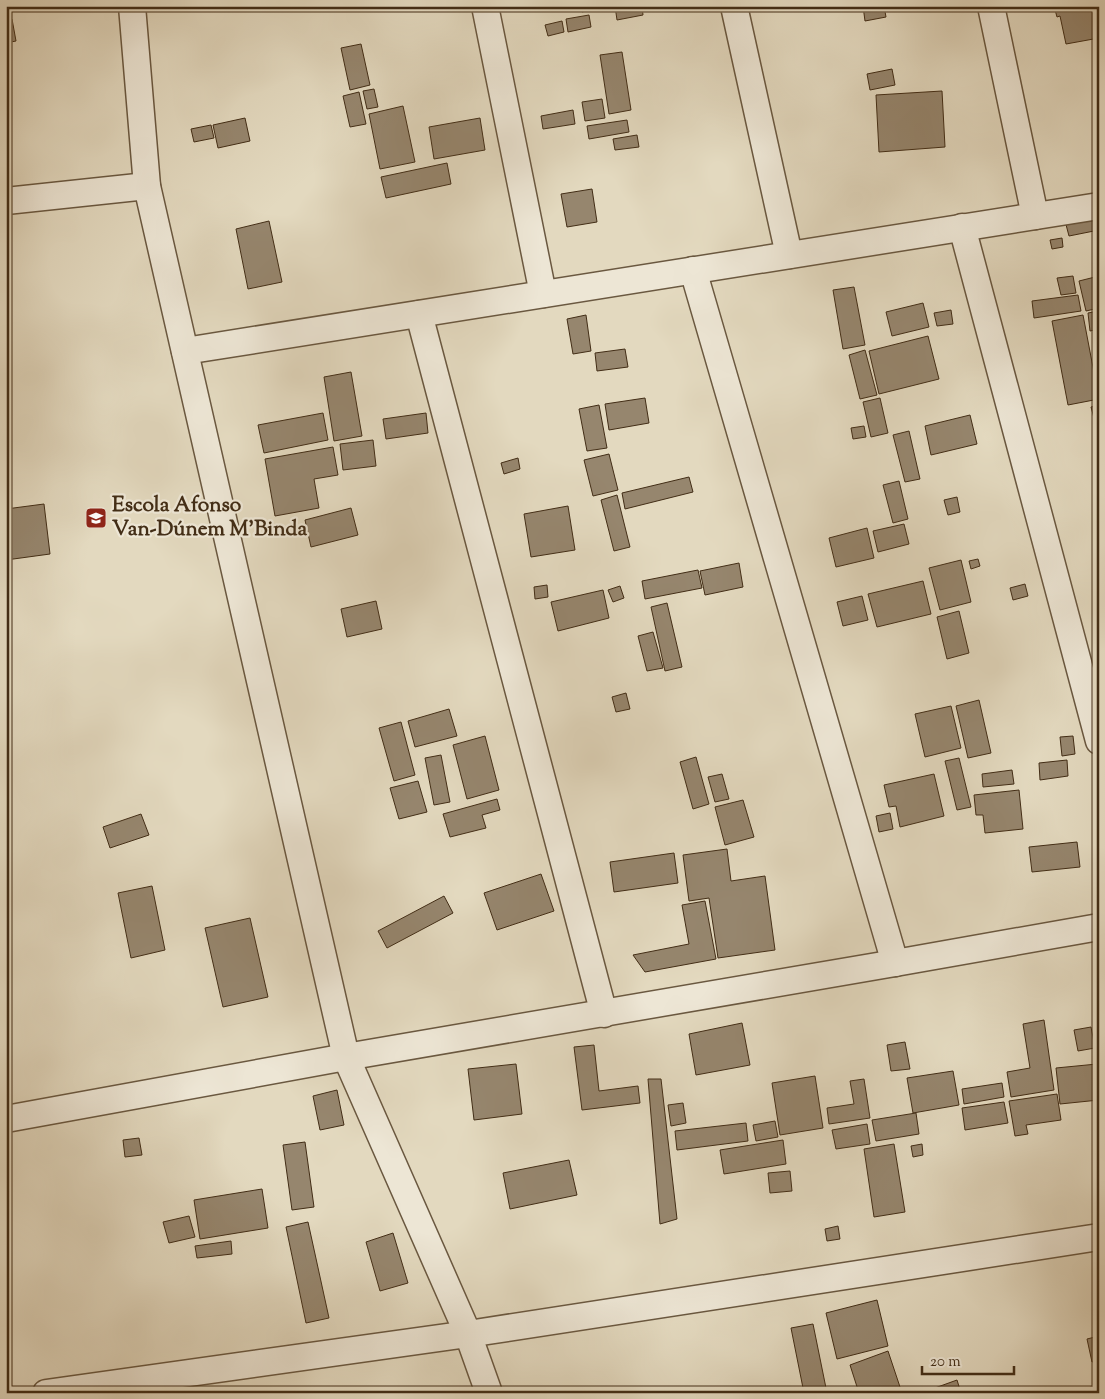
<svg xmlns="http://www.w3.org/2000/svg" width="1105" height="1399" font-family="'Sorts Mill Goudy',serif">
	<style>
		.building { fill: #96866e; stroke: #422d16 }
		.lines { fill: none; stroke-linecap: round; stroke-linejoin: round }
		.street-casing { stroke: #6a5840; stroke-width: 29 }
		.street { stroke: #ede6d5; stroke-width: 26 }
		.labels { text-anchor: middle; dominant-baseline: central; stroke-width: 4.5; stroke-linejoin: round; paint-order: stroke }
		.poi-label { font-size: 21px; font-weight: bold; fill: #422d16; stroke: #ede6d5; text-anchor: start }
	</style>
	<rect width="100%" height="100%" fill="#e3d9bf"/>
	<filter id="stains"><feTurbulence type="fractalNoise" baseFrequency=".004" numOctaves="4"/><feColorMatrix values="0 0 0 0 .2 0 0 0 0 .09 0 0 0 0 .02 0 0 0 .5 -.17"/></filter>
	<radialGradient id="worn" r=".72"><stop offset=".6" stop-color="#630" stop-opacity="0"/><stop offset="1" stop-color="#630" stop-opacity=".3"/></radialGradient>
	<g class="building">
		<path d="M580 6H606L582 12Z"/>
		<path d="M615 6H642L643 15 617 20Z"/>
		<path d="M798 6H821L798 11Z"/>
		<path d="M863 6H884L886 17 865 21Z"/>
		<path d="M1054 6H1099V38L1066 44 1060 16 1057 17Z"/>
		<path d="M589 15 591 27 568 32 566 19Z"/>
		<path d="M12 19 16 41 6 43V20Z"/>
		<path d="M562 21 564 32 548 36 545 25Z"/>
		<path d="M361 44 370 85 350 90 341 48Z"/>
		<path d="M622 52 631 110 609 114 600 55Z"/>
		<path d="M892 69 895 85 870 90 867 74Z"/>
		<path d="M374 89 378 107 367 109 363 91Z"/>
		<path d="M942 91 945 147 879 152 876 95Z"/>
		<path d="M359 92 366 124 350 127 343 96Z"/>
		<path d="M602 99 605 118 585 121 582 102Z"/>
		<path d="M403 106 415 162 380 169 369 114Z"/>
		<path d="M573 110 575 124 543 129 541 116Z"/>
		<path d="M245 118 250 141 218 148 213 125Z"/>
		<path d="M480 118 485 150 434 159 429 127Z"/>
		<path d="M627 120 629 132 589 139 587 126Z"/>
		<path d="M211 125 214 138 194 142 191 129Z"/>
		<path d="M637 135 639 147 615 150 613 139Z"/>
		<path d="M447 163 451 184 386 198 381 177Z"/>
		<path d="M592 189 597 222 567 227 561 194Z"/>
		<path d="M1096 210 1099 230 1069 236 1064 217Z"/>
		<path d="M269 221 282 282 248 289 236 229Z"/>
		<path d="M1062 238 1063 247 1052 249 1050 240Z"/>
		<path d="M1073 276 1076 293 1061 295 1057 278Z"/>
		<path d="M1099 276V308L1086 311 1079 281Z"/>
		<path d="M854 287 865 345 843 349 833 290Z"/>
		<path d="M1078 295 1081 311 1034 318 1032 301Z"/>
		<path d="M923 303 929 327 892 336 886 312Z"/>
		<path d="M951 310 953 324 937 326 934 313Z"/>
		<path d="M1099 311V329L1090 331 1088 313Z"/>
		<path d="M586 315 591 351 573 354 567 319Z"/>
		<path d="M1083 315 1099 399 1068 405 1052 321Z"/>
		<path d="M928 336 939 379 879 394 869 351Z"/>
		<path d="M625 349 628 367 597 371 595 353Z"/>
		<path d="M865 350 877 395 860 399 849 355Z"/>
		<path d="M351 372 362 436 334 441 324 377Z"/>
		<path d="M645 398 649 423 609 430 605 404Z"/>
		<path d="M880 398 888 433 871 437 863 402Z"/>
		<path d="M599 405 607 448 587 451 579 409Z"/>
		<path d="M1099 405V437L1091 407Z"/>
		<path d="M323 413 328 440 264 453 258 425Z"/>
		<path d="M426 413 428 433 386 439 383 419Z"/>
		<path d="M970 415 977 444 931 455 925 426Z"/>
		<path d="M864 426 866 437 853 439 851 428Z"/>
		<path d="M909 431 920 479 905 482 893 435Z"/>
		<path d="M373 440 376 466 343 470 340 444Z"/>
		<path d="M333 447 338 475 314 479 319 508 275 516 265 459Z"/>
		<path d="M609 454 618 490 593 496 584 460Z"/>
		<path d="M518 458 520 469 504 474 501 463Z"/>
		<path d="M689 477 693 492 625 509 622 493Z"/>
		<path d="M899 481 908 519 893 523 883 485Z"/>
		<path d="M617 495 630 547 614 551 601 500Z"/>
		<path d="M957 497 960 512 948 515 944 500Z"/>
		<path d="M44 504 50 554 6 560V509Z"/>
		<path d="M568 506 575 550 531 557 524 514Z"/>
		<path d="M351 508 358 535 311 547 305 520Z"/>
		<path d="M904 524 909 544 878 552 873 531Z"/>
		<path d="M867 528 874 558 836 567 829 538Z"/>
		<path d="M978 559 980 566 971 569 969 561Z"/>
		<path d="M961 560 971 602 940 610 929 568Z"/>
		<path d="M739 563 743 587 705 595 700 571Z"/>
		<path d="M698 570 702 588 645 599 642 581Z"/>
		<path d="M923 581 931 614 877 627 868 594Z"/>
		<path d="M1025 584 1028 596 1013 600 1010 588Z"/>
		<path d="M547 585 548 597 535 599 534 587Z"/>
		<path d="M620 586 624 598 613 602 608 590Z"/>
		<path d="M603 590 609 618 558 631 551 602Z"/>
		<path d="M862 596 868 620 843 626 837 602Z"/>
		<path d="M376 601 382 629 347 637 341 609Z"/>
		<path d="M667 603 682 667 665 671 651 607Z"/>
		<path d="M959 611 969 653 947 659 937 617Z"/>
		<path d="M653 632 663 668 647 671 638 636Z"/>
		<path d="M626 693 630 709 616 712 612 697Z"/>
		<path d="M979 700 991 753 968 758 956 706Z"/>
		<path d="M951 706 961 748 925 757 915 714Z"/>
		<path d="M449 709 457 736 415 747 408 721Z"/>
		<path d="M401 722 415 775 394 781 379 728Z"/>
		<path d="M485 736 499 790 467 799 453 745Z"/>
		<path d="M1073 736 1075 754 1062 756 1060 737Z"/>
		<path d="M441 755 450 802 434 805 425 758Z"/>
		<path d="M696 757 709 804 693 809 680 762Z"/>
		<path d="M959 758 971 807 957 810 945 761Z"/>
		<path d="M1067 760 1068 776 1040 780 1039 763Z"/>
		<path d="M1012 770 1014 784 983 787 982 774Z"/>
		<path d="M722 774 729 799 715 802 708 777Z"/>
		<path d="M934 774 944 816 900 827 896 806 889 807 884 785Z"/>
		<path d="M418 781 427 812 399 819 390 788Z"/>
		<path d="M1019 790 1023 829 985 833 983 815H976L974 795Z"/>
		<path d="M497 799 500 810 482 815 486 828 450 837 443 814Z"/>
		<path d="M743 800 754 837 725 845 715 807Z"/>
		<path d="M890 813 893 829 879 832 876 816Z"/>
		<path d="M141 814 149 835 110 848 103 827Z"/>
		<path d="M1077 842 1080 867 1032 872 1029 847Z"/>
		<path d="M727 849 731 881 765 876 775 950 718 958 709 898 689 901 683 855Z"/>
		<path d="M674 853 678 883 614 892 610 862Z"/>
		<path d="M541 874 554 911 497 930 484 893Z"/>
		<path d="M152 886 165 950 131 958 118 893Z"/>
		<path d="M444 896 453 913 387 948 378 931Z"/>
		<path d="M705 901 716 959 645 972 633 955 689 944 682 905Z"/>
		<path d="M250 918 268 997 223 1007 205 928Z"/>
		<path d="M1044 1020 1054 1090 1011 1097 1007 1072 1030 1068 1023 1024Z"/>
		<path d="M742 1023 750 1065 696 1075 689 1034Z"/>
		<path d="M1091 1027 1095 1048 1078 1051 1074 1030Z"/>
		<path d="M905 1042 910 1069 891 1071 887 1045Z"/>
		<path d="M594 1045 599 1091 638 1086 640 1103 582 1110 574 1047Z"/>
		<path d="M516 1064 522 1114 474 1120 468 1069Z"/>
		<path d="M1097 1064 1099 1100 1060 1104 1056 1068Z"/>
		<path d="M953 1071 959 1105 913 1113 907 1078Z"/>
		<path d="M815 1076 823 1128 780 1135 772 1083Z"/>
		<path d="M648 1079H661L677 1219 660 1224Z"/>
		<path d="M864 1079 870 1118 829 1124 827 1108 854 1104 850 1081Z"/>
		<path d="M1002 1083 1004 1097 964 1104 962 1089Z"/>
		<path d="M337 1090 344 1125 320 1130 313 1096Z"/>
		<path d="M1057 1094 1061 1120 1026 1125 1028 1134 1015 1136 1009 1101Z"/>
		<path d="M1004 1102 1008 1123 965 1130 962 1108Z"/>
		<path d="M683 1103 686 1123 671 1126 668 1105Z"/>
		<path d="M916 1113 919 1134 876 1141 872 1120Z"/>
		<path d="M775 1121 778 1137 756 1141 753 1125Z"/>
		<path d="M746 1123 748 1141 677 1150 675 1131Z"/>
		<path d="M867 1124 870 1144 836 1149 832 1130Z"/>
		<path d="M139 1138 142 1155 125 1157 123 1140Z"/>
		<path d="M783 1140 786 1164 724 1174 720 1150Z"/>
		<path d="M305 1142 314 1207 292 1210 283 1145Z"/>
		<path d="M894 1144 905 1212 874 1217 864 1149Z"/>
		<path d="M922 1144 923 1155 913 1157 911 1146Z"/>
		<path d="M569 1160 577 1195 510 1209 503 1173Z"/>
		<path d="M790 1171 792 1191 770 1193 768 1173Z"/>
		<path d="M262 1189 268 1228 200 1239 194 1200Z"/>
		<path d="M189 1216 195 1237 169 1243 163 1222Z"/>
		<path d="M308 1222 329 1318 306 1323 286 1227Z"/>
		<path d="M838 1226 840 1239 827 1241 825 1229Z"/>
		<path d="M393 1233 408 1283 380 1291 366 1242Z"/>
		<path d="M231 1241 232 1254 197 1258 195 1246Z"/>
		<path d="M877 1300 888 1346 837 1359 826 1313Z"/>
		<path d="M813 1324 827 1393H804L791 1328Z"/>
		<path d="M1099 1336V1360L1092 1362 1087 1339Z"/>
		<path d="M888 1351 902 1393H859L850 1365Z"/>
		<path d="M957 1380 961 1393H921Z"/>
		<path d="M1099 1385V1393H1068Z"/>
	</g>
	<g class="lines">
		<g class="street-casing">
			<g id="street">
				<path d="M132 6 147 186 346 1057 468 1334 489 1393"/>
				<path d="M485 6 543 294"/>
				<path d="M734 6 789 255"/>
				<path d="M991 6 1035 216"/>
				<path d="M6 201 147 186"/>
				<path d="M962 227 1099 741"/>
				<path d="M693 270 895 963"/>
				<path d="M419 314 604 1014"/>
				<path d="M185 351 1099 206"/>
				<path d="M6 1119 346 1057 895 963 1099 927"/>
				<path d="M46 1393 468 1334 1099 1237"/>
			</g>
		</g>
		<use href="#street" class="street"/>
	</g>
	<defs>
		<g id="school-square" transform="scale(1.125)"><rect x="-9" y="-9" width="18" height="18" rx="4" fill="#8f2418" stroke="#ede6d5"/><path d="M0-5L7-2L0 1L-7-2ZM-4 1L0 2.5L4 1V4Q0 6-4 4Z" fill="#fff"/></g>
	</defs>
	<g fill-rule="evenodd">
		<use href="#school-square" x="96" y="518"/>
	</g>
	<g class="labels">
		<g class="poi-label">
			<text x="112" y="506">Escola Afonso<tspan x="112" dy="24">Van-Dúnem M’Binda</tspan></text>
		</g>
	</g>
	<rect width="1105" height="1399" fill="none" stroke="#e3d9bf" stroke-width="25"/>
	<rect x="8" y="8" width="1090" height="1384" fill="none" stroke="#422d16" stroke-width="2.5"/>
	<rect x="12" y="12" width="1080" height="1374" fill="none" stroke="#422d16"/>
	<path d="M922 1366v8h92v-8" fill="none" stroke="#422d16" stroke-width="2.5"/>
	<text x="930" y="1366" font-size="15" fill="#422d16" stroke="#ede6d5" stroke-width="4" paint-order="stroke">20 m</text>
	<rect width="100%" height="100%" filter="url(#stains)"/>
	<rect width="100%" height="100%" fill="url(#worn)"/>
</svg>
